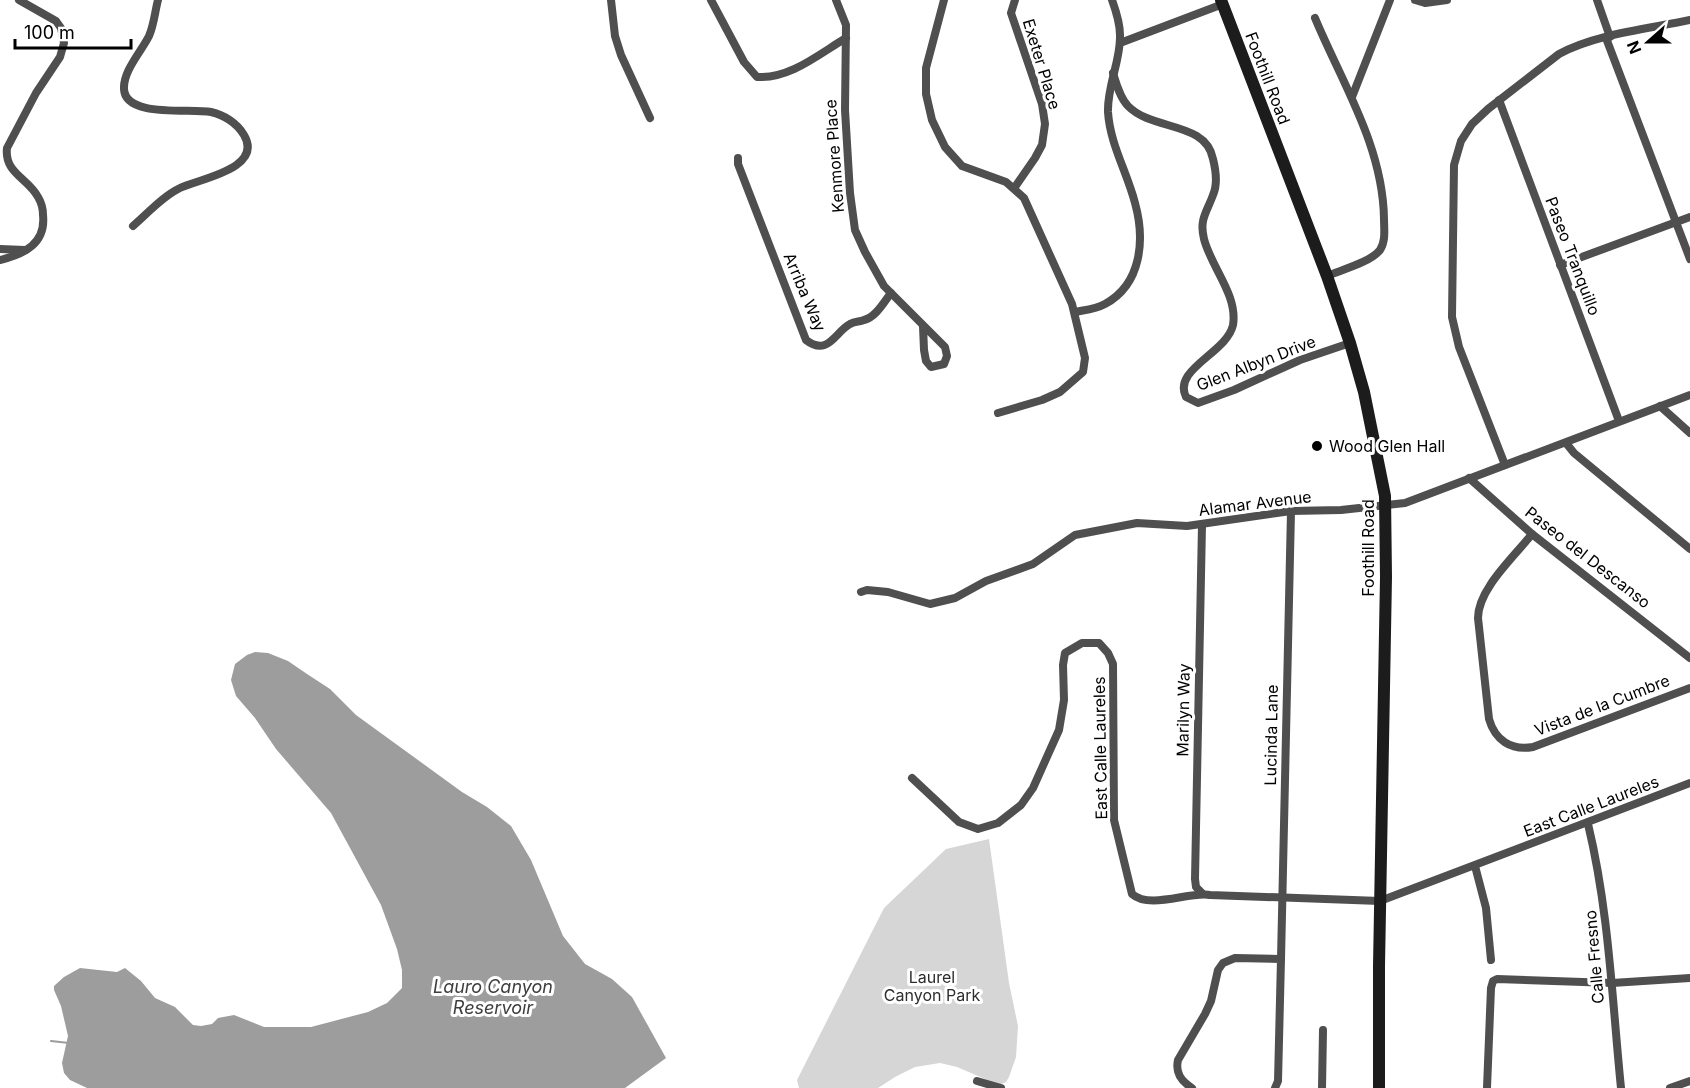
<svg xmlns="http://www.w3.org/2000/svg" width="1690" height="1088" font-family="Inter,sans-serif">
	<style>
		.green { fill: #d6d6d6 }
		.water { fill: #9d9d9d }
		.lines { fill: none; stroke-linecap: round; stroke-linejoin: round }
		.stream { stroke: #9d9d9d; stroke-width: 2 }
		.street { stroke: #4f4f4f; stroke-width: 8 }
		.secondary { stroke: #1c1c1c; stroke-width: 12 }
		.poi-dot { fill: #000; stroke: #fff; stroke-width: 2 }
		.labels { text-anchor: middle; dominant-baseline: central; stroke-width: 6; stroke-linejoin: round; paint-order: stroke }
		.street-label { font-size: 16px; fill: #000; stroke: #fff }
		.poi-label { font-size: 16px; fill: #000; stroke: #fff; text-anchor: start }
		.park-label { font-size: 16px; fill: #2d2d2d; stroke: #fff }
		.water-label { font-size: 18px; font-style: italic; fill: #3e3e3e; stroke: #fff }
	</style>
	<rect width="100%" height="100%" fill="#fff"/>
	<path class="green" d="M989 839 1009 983 1018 1026 1016 1057 1009 1077 1006 1082 999 1085 957 1067 940 1063 915 1067 895 1077 878 1088H799L797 1080 884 908 946 849Z"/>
	<path class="water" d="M255 652 268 653 288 661 307 674 330 689 356 715 462 792 487 807 511 826 531 860 563 936 585 964 612 979 632 997 666 1058 625 1088H87L70 1080 64 1073 62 1063 68 1036 61 1006 54 990V986L64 977 80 968 117 972 125 968 141 981 155 998 175 1007 193 1025 201 1026 212 1024 218 1018 234 1015 264 1027H311L368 1012 387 1003 402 988V970L397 949 381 905 331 813 276 749 255 718 236 696 231 680 235 664 247 655Z"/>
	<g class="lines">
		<path class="stream" d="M51 1041 69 1043"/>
		<g class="street">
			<path d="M611 0 615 36 621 55 650 118"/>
			<path d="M711 0 744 62 757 77C790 79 819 54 846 38"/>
			<path d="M836 0 846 25 845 110 850 193 855 230 865 252 884 286 945 347 947 356 944 364 931 367 926 361 924 350 923 326"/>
			<path d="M944 0 926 68V94L932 120 945 147 962 166 1006 182 1024 198 1072 304 1085 358 1083 372 1060 392 1042 400 998 413"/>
			<path d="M1415 0 1425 3 1447 0"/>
			<path d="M1597 0 1610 37"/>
			<path d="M1315 18C1342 83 1383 146 1384 219 1384 229 1386 241 1380 250 1371 262 1341 270 1327 276"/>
			<path d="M1606 38 1690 259"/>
			<path d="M1120 43 1223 4"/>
			<path d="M1113 73C1116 83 1120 98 1128 106 1152 131 1206 121 1213 159 1216 171 1218 184 1213 195 1207 212 1199 219 1204 239 1211 267 1238 295 1233 325 1227 353 1172 369 1186 397L1198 403 1234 390 1300 360 1350 343"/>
			<path d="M1352 97 1390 0"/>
			<path d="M1499 100 1619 421"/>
			<path d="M738 158V164L806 340C828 357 835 332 850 324 855 321 859 322 864 320 876 317 884 302 891 293"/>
			<path d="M1015 187 1035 158 1042 145 1045 124 1042 104 1011 13 1015 0"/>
			<path d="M133 226C148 213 163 196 180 188 198 179 264 169 244 135 237 123 224 115 211 112 191 108 125 118 124 89 123 71 141 52 149 36 154 25 155 11 158 0"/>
			<path d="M0 249 25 250"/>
			<path d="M0 260C25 254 46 243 43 215 43 209 41 202 38 197 28 178 4 173 7 148L36 93 60 57 64 43 61 28 56 21 19 0"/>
			<path d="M1560 265 1690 217"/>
			<path d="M1075 312C1085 310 1096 309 1105 304 1142 284 1145 239 1135 203 1127 172 1110 144 1108 112 1107 86 1121 60 1120 35 1120 24 1116 11 1112 0"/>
			<path d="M1660 406 1690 433"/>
			<path d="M1566 443 1574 453 1690 549"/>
			<path d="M1505 465 1459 347 1452 317 1454 165 1461 141 1472 124 1488 109 1559 54C1595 34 1648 29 1690 20"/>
			<path d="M1469 478 1532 534 1690 658"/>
			<path d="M1202 525 1195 879 1196 887 1202 893"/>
			<path d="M1532 534C1514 557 1478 589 1478 618L1489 719C1495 740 1511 751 1533 747L1690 688"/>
			<path d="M861 592 867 590 888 592 930 604 955 598 986 581 1033 564 1075 535 1137 523 1187 526 1291 511 1341 510 1405 503 1690 395"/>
			<path d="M912 778 959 822 978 829 998 823 1021 805 1033 788 1059 730 1064 700 1063 665 1065 653 1082 643H1099L1108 653 1113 664 1114 820 1132 894C1150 910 1190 891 1210 895L1380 901 1690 783"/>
			<path d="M1588 824C1609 911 1612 999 1621 1088"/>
			<path d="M1475 866 1486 908 1491 960"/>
			<path d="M1281 959 1291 511"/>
			<path d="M977 1081 1001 1088"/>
			<path d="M1192 1088C1181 1081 1175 1073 1178 1060L1205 1014 1211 1001 1218 970 1223 963 1235 958 1281 959 1278 1081 1275 1088"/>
			<path d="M1322 1088 1323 1030"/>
			<path d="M1487 1088 1491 988 1493 981 1497 979 1612 983 1690 978"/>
			<path d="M1670 1088 1690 1081"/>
		</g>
		<path class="secondary" d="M1221 0 1327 276 1350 343 1364 392 1385 496 1386 577 1379 966V1088"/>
	</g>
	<circle class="poi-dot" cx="1317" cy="446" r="6"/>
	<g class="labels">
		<g class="street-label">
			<text transform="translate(1042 64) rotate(73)">Exeter Place</text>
			<text transform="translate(1268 78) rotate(69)">Foothill Road</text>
			<text transform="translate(834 156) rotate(-94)">Kenmore Place</text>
			<text transform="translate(1573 256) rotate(69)">Paseo Tranquillo</text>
			<text transform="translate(805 292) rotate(67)">Arriba Way</text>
			<text transform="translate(1256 363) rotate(-21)">Glen Albyn Drive</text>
			<text transform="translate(1255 503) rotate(-7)">Alamar Avenue</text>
			<text transform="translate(1368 548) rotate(-90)">Foothill Road</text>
			<text transform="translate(1588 557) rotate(38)">Paseo del Descanso</text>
			<text transform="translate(1602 705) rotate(-21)">Vista de la Cumbre</text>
			<text transform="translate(1183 710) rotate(-89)">Marilyn Way</text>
			<text transform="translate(1271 735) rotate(-89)">Lucinda Lane</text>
			<text transform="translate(1100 748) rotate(-91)">East Calle Laureles</text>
			<text transform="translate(1591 806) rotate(-21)">East Calle Laureles</text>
			<text transform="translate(1594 957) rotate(-95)">Calle Fresno</text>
		</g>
		<g class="poi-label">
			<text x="1329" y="446">Wood Glen Hall</text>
		</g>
		<g class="park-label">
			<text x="932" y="977">Laurel<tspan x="932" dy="18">Canyon Park</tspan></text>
		</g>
		<g class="water-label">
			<text x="493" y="986">Lauro Canyon<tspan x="493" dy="21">Reservoir</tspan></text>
		</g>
	</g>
	<g transform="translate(1648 42) rotate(249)" stroke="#ffffff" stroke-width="4.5" paint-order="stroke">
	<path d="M0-4.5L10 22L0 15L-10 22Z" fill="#000000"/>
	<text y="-9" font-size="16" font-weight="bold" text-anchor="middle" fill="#000000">N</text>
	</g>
	<path d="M15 39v9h116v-9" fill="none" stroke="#000000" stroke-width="3"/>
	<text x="24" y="39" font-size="18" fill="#000000" stroke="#ffffff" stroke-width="4.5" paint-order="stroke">100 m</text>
</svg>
